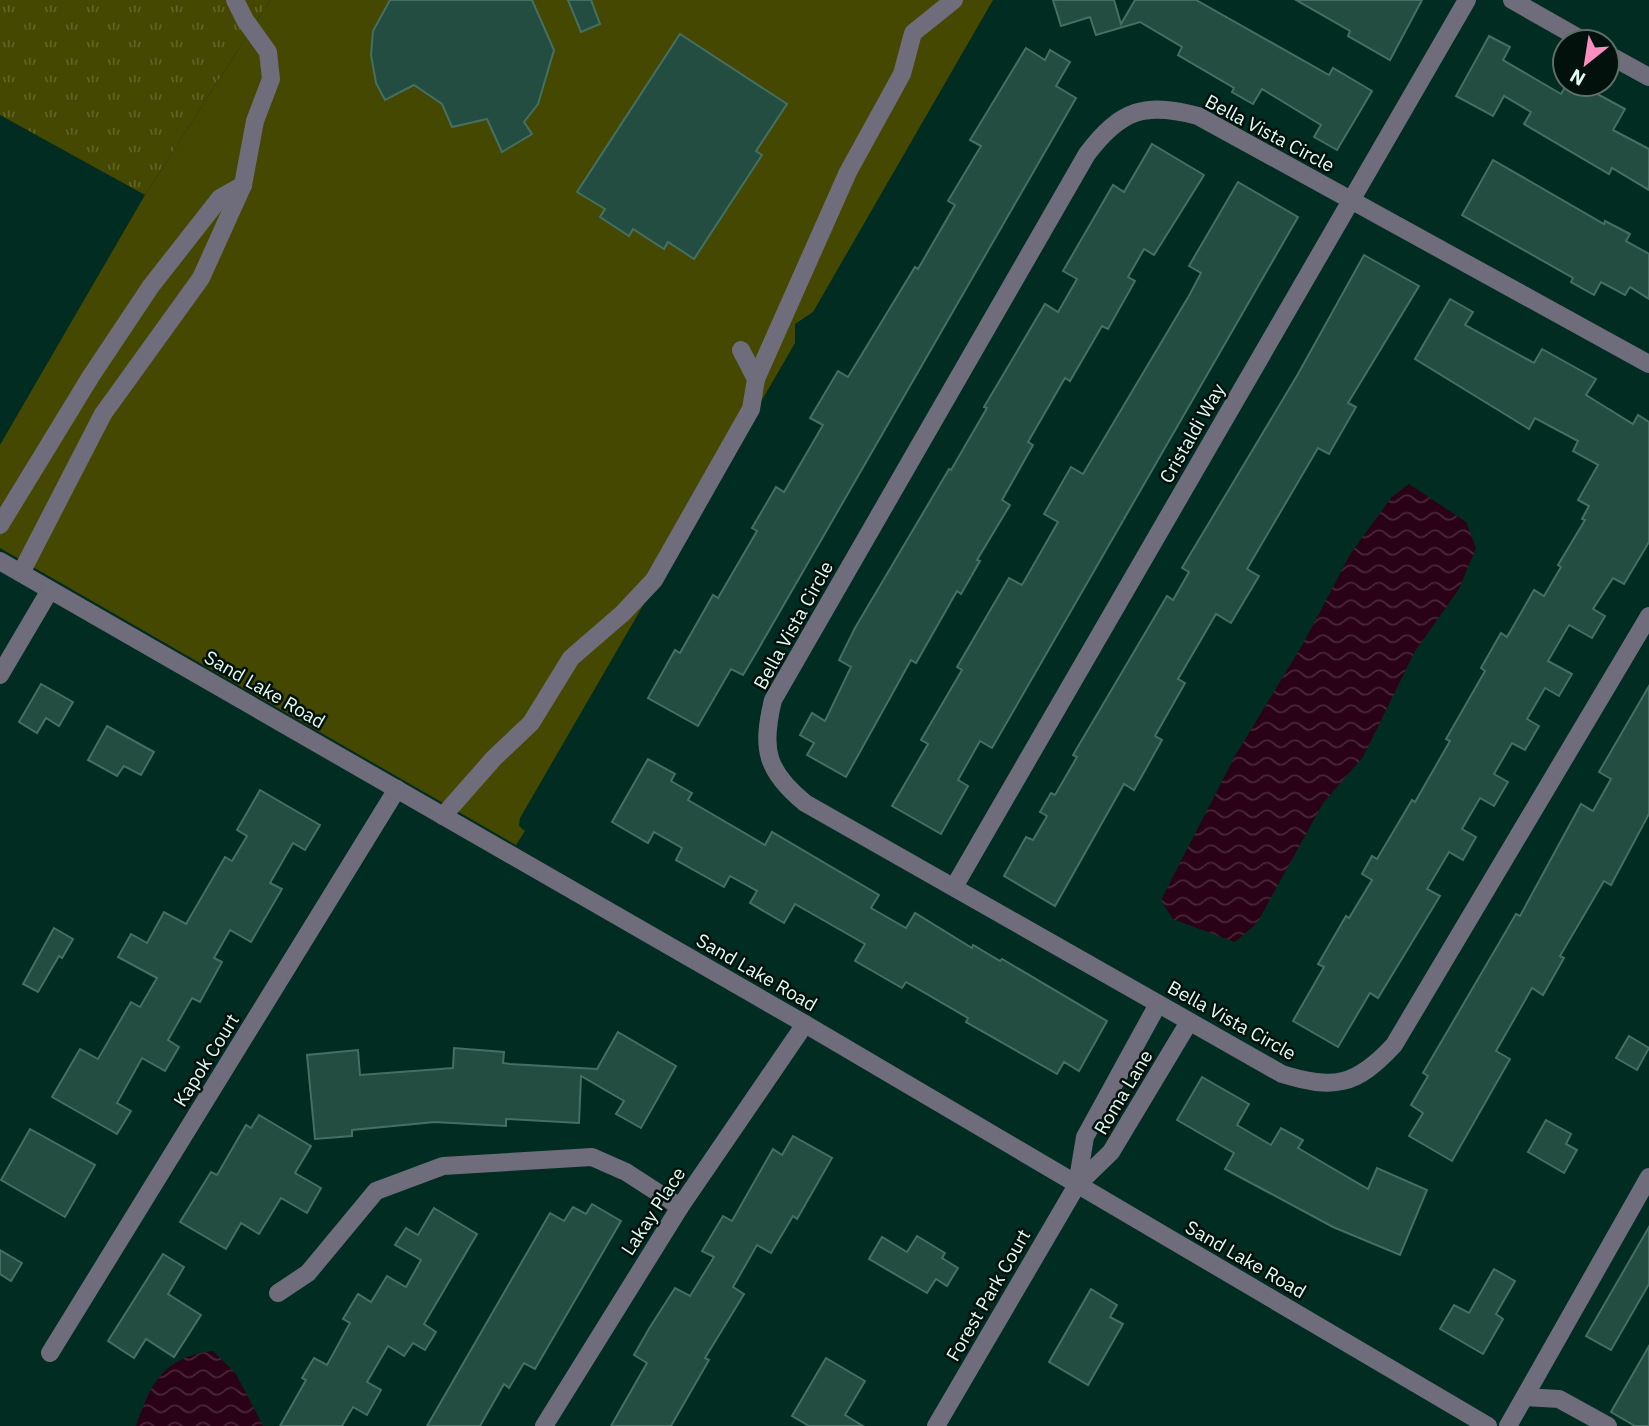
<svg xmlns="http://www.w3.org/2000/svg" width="1649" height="1426" font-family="'IBM Plex Sans',sans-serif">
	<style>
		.grass { fill: url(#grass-tufts) }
		.green { fill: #454800 }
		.water { fill: url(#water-waves) }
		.building { fill: #224d40; stroke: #446f62; stroke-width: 2 }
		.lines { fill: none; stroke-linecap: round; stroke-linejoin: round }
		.minor { stroke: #6f6c7c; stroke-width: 18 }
		.labels { text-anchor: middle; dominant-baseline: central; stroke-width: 5; stroke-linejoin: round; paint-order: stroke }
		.street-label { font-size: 19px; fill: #e4fbf2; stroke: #02110c }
	</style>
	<defs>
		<pattern id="grass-tufts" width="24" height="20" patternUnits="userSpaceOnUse" patternTransform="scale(1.75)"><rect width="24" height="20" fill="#454800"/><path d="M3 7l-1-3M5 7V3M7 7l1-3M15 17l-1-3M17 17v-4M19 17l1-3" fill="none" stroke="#606326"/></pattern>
		<pattern id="water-waves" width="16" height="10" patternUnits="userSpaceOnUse" patternTransform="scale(1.75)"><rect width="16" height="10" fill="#2a0117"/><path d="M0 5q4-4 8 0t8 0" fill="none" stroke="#492739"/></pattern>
	</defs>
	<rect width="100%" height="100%" fill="#002c21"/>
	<path class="grass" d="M0 0H270L145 195 0 115Z"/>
	<path class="green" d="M270 0H993L813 312 795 324V343L520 818 519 826 525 831 516 845 0 548V445L145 195Z"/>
	<g class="water">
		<path d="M1409 484 1466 522 1476 548 1459 589 1415 651 1363 757 1323 803 1257 923 1235 942 1173 919 1161 900 1235 756 1303 644 1351 553 1392 497Z"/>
		<path d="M213 1351 236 1374 263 1426H136C151 1382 164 1357 213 1351Z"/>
	</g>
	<g class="building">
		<path d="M390 0H532L554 50 538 104 524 122 532 134 502 152 487 119 452 127 442 104 414 85 385 100 376 83 371 55 373 31Z"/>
		<path d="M568 0H591L600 24 581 32Z"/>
		<path d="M1053 0H1114L1121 24 1135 0H1196L1329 75 1333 68 1372 91 1337 150 1314 137 1321 125 1262 89 1253 104 1232 92 1234 88 1178 55 1182 47 1140 22 1096 35 1090 17 1061 26Z"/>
		<path d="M1296 0H1422L1390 60 1348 36 1350 31Z"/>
		<path d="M680 34 787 104 756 151 762 155 694 259 668 242 664 249 633 229 629 236 600 217 605 209 577 192Z"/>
		<path d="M1489 36 1510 47 1503 60 1561 94 1567 84H1579L1625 109 1613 130 1649 149V190L1612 168 1609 174 1524 124 1531 112 1504 96 1493 116 1456 96Z"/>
		<path d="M1026 48 1045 60 1050 50 1070 62 1056 86 1076 98 756 653 743 675 731 669 698 726 648 698 675 650 680 653 713 595 718 598 757 531 752 528 776 487 784 492 823 425 810 418 838 371 848 377 915 267 918 269 955 205 948 201 981 146 970 140Z"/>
		<path d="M1152 144 1204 175 1154 255 1144 249 1128 277 1135 281 1108 329 1102 326 1070 381 1065 378 1028 442 1033 445 1002 500 1010 505 977 560 980 561 961 594 957 591 916 663 911 660 846 777 807 755 814 743 800 735 812 713 825 721 851 667 839 660 855 628 949 469 951 470 987 408 984 407 1045 304 1058 312 1077 279 1063 271 1113 185 1124 192Z"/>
		<path d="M1493 160 1604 224 1605 221 1630 234 1626 241 1649 254V299L1630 287 1625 295 1601 282 1594 295 1571 282 1573 278 1462 215Z"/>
		<path d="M1238 182 1298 217 992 748 980 741 958 780 968 786 941 834 892 806 928 744 921 740 962 670 957 667 1009 578 1022 585 1058 522 1044 514 1071 467 1083 474 1190 294 1201 273 1189 266Z"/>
		<path d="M1364 255 1419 286 1348 403 1356 407 1329 454 1318 448 1247 569 1259 576 1231 623 1216 614 1178 679 1185 683 1155 736 1162 740 1134 790 1124 784 1055 906 1004 876 1026 837 1033 840 1047 816 1040 812 1051 793 1055 795 1077 757 1073 755 1167 596 1173 600 1189 572 1182 568 1298 374Z"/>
		<path d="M1450 299 1473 312 1465 325 1534 363 1542 349 1596 379 1586 395 1633 424 1638 415 1649 422V542L1624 584 1613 578 1593 609 1605 616 1592 638 1569 625 1548 661 1572 674 1559 696 1545 688 1527 719 1539 726 1525 750 1512 743 1494 774 1508 782 1494 806 1480 798 1462 829 1476 837 1463 860 1449 852 1427 889 1440 896 1378 998 1370 993 1338 1047 1293 1021 1324 967 1318 964 1346 916 1349 918 1372 880 1362 874 1372 856 1377 859 1412 800 1415 802 1450 741 1446 739 1485 671 1481 668 1501 633 1507 637 1534 590 1544 596 1561 567 1558 565 1585 520 1582 519 1589 506 1578 500 1598 465 1573 451 1578 441 1535 418 1529 429 1415 359Z"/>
		<path d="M41 684 73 702 59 726 46 718 37 733 19 722Z"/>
		<path d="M1649 686V814L1611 885 1604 881 1560 956 1564 958 1543 995 1532 988 1496 1051 1510 1059 1452 1161 1409 1136 1423 1113 1411 1105 1428 1076 1423 1073 1516 914 1520 916 1581 804 1593 811 1611 779 1599 772Z"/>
		<path d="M107 726 154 752 141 775 124 766 117 776 88 760Z"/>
		<path d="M648 759 675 774 671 781 692 793 688 800 765 845 772 832 879 895 871 908 906 928 915 913 972 948 973 945 1000 961 1002 959 1107 1021 1079 1071 1064 1062 1057 1074 966 1022 968 1018 906 982 902 988 855 961 865 944 795 904 784 923 750 903 757 891 730 876 724 887 676 860 682 848 654 832 648 843 612 822Z"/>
		<path d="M260 790 320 825 305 850 293 843 270 883 282 889 251 942 230 930 214 958 222 962 200 1002 192 998 168 1040 179 1047 165 1071 142 1058 117 1103 131 1111 117 1134 52 1097 80 1049 98 1059 131 1002 140 1007 157 978 118 957 131 934 147 943 164 912 186 924 225 857 232 861 247 836 237 830Z"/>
		<path d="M54 928 73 939 62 958 59 956 38 992 23 984Z"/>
		<path d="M618 1032 676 1066 641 1128 616 1114 624 1101 581 1076 579 1123 506 1119V1126L435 1122 352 1130V1136L315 1139 307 1055 358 1050 360 1075 453 1068 454 1048 504 1052 503 1063 510 1064 597 1069Z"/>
		<path d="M1629 1036 1649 1048 1637 1070 1616 1058Z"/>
		<path d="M1202 1077 1249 1104 1237 1125 1271 1145 1281 1128 1303 1140 1298 1148 1368 1189 1377 1168 1427 1190 1400 1255 1333 1227 1225 1169 1234 1153 1177 1120Z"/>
		<path d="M259 1115 311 1146 295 1173 321 1188 307 1213 281 1198 259 1234 241 1223 226 1249 180 1222 211 1172 217 1175 246 1125 251 1128Z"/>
		<path d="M1546 1120 1571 1134 1566 1144 1577 1150 1564 1173 1528 1152Z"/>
		<path d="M30 1129 95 1165 65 1217 1 1180Z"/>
		<path d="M793 1136 832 1158 797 1219 793 1216 771 1253 757 1245 733 1287 744 1294 705 1358 709 1360 671 1426H611L647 1363 634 1355 650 1327 675 1288 690 1296 714 1257 702 1251 723 1216 732 1221 773 1149 782 1155Z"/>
		<path d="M592 1204 621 1221 535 1369 524 1363 509 1388 504 1384 480 1426H427L550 1213 564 1221 573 1207 586 1214Z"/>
		<path d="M434 1208 477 1234 424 1324 436 1332 425 1350 413 1343 404 1356 388 1346 367 1382 381 1390 367 1415 353 1407 342 1426H280L306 1380 302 1378 314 1358 327 1365 350 1323 343 1319 358 1294 371 1302 387 1276 406 1287 421 1260 395 1245 406 1228 418 1235Z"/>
		<path d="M1649 1227V1284L1611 1350 1586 1336Z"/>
		<path d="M917 1236 945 1253 942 1258 958 1268 947 1286 936 1279 927 1293 869 1259 882 1237 907 1252Z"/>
		<path d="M0 1250 22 1263 11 1281 0 1274Z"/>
		<path d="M163 1254 184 1267 168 1294 201 1315 174 1357 146 1339 134 1358 108 1341Z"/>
		<path d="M1494 1269 1515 1281 1496 1314 1503 1319 1483 1354 1440 1329 1454 1305 1469 1313Z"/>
		<path d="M1091 1289 1117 1305 1110 1317 1123 1324 1088 1385 1049 1362Z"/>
		<path d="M1649 1346V1426H1635L1611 1412Z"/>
		<path d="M826 1358 865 1381 845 1415 863 1426H809L792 1416Z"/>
	</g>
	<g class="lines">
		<g class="minor">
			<path d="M1512 0 1586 42"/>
			<path d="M1607 54 1649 77"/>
			<path d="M1649 364 1198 116C1145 102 1121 109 1087 154L773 700C761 749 766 771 805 803L1282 1074C1334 1090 1356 1086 1394 1045L1649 616"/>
			<path d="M756 379 848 172 902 74 913 33 954 0"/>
			<path d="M0 525 91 376 151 286 220 198 243 185"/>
			<path d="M0 561 805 1024 1488 1426"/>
			<path d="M21 573 103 414 201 278 243 185 255 121 271 79 268 52 245 20 235 0"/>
			<path d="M0 675 50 590"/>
			<path d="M443 816 494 758 531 723 571 658 623 613 654 580 751 409 756 379 741 350"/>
			<path d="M954 887 1467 0"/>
			<path d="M1077 1185 1085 1137 1158 1004"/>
			<path d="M278 1293 308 1273 376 1191 443 1166 592 1157 626 1172 680 1207"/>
			<path d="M50 1353 397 789"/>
			<path d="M1525 1397 1559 1399 1608 1426"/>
			<path d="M544 1426 680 1207 805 1024"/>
			<path d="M936 1426 1077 1185 1111 1152 1189 1022"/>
			<path d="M1508 1426 1649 1177"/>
		</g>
	</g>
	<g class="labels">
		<g class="street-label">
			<text transform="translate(1270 133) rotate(28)">Bella Vista Circle</text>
			<text transform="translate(1192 433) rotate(-60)">Cristaldi Way</text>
			<text transform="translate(793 625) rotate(-61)">Bella Vista Circle</text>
			<text transform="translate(265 689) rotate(30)">Sand Lake Road</text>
			<text transform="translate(757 972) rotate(30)">Sand Lake Road</text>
			<text transform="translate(1232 1020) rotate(29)">Bella Vista Circle</text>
			<text transform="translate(206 1060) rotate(-58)">Kapok Court</text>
			<text transform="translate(1123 1092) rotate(-59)">Roma Lane</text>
			<text transform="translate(653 1211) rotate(-57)">Lakay Place</text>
			<text transform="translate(1246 1259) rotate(30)">Sand Lake Road</text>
			<text transform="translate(988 1295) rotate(-60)">Forest Park Court</text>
		</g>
	</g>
	<g transform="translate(1586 63) rotate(210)"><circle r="33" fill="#02110c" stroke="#5c6f68" stroke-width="2"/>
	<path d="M0-5L12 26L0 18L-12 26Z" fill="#fd8ec0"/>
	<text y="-10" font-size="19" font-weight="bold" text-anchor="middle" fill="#e4fbf2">N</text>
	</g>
</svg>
